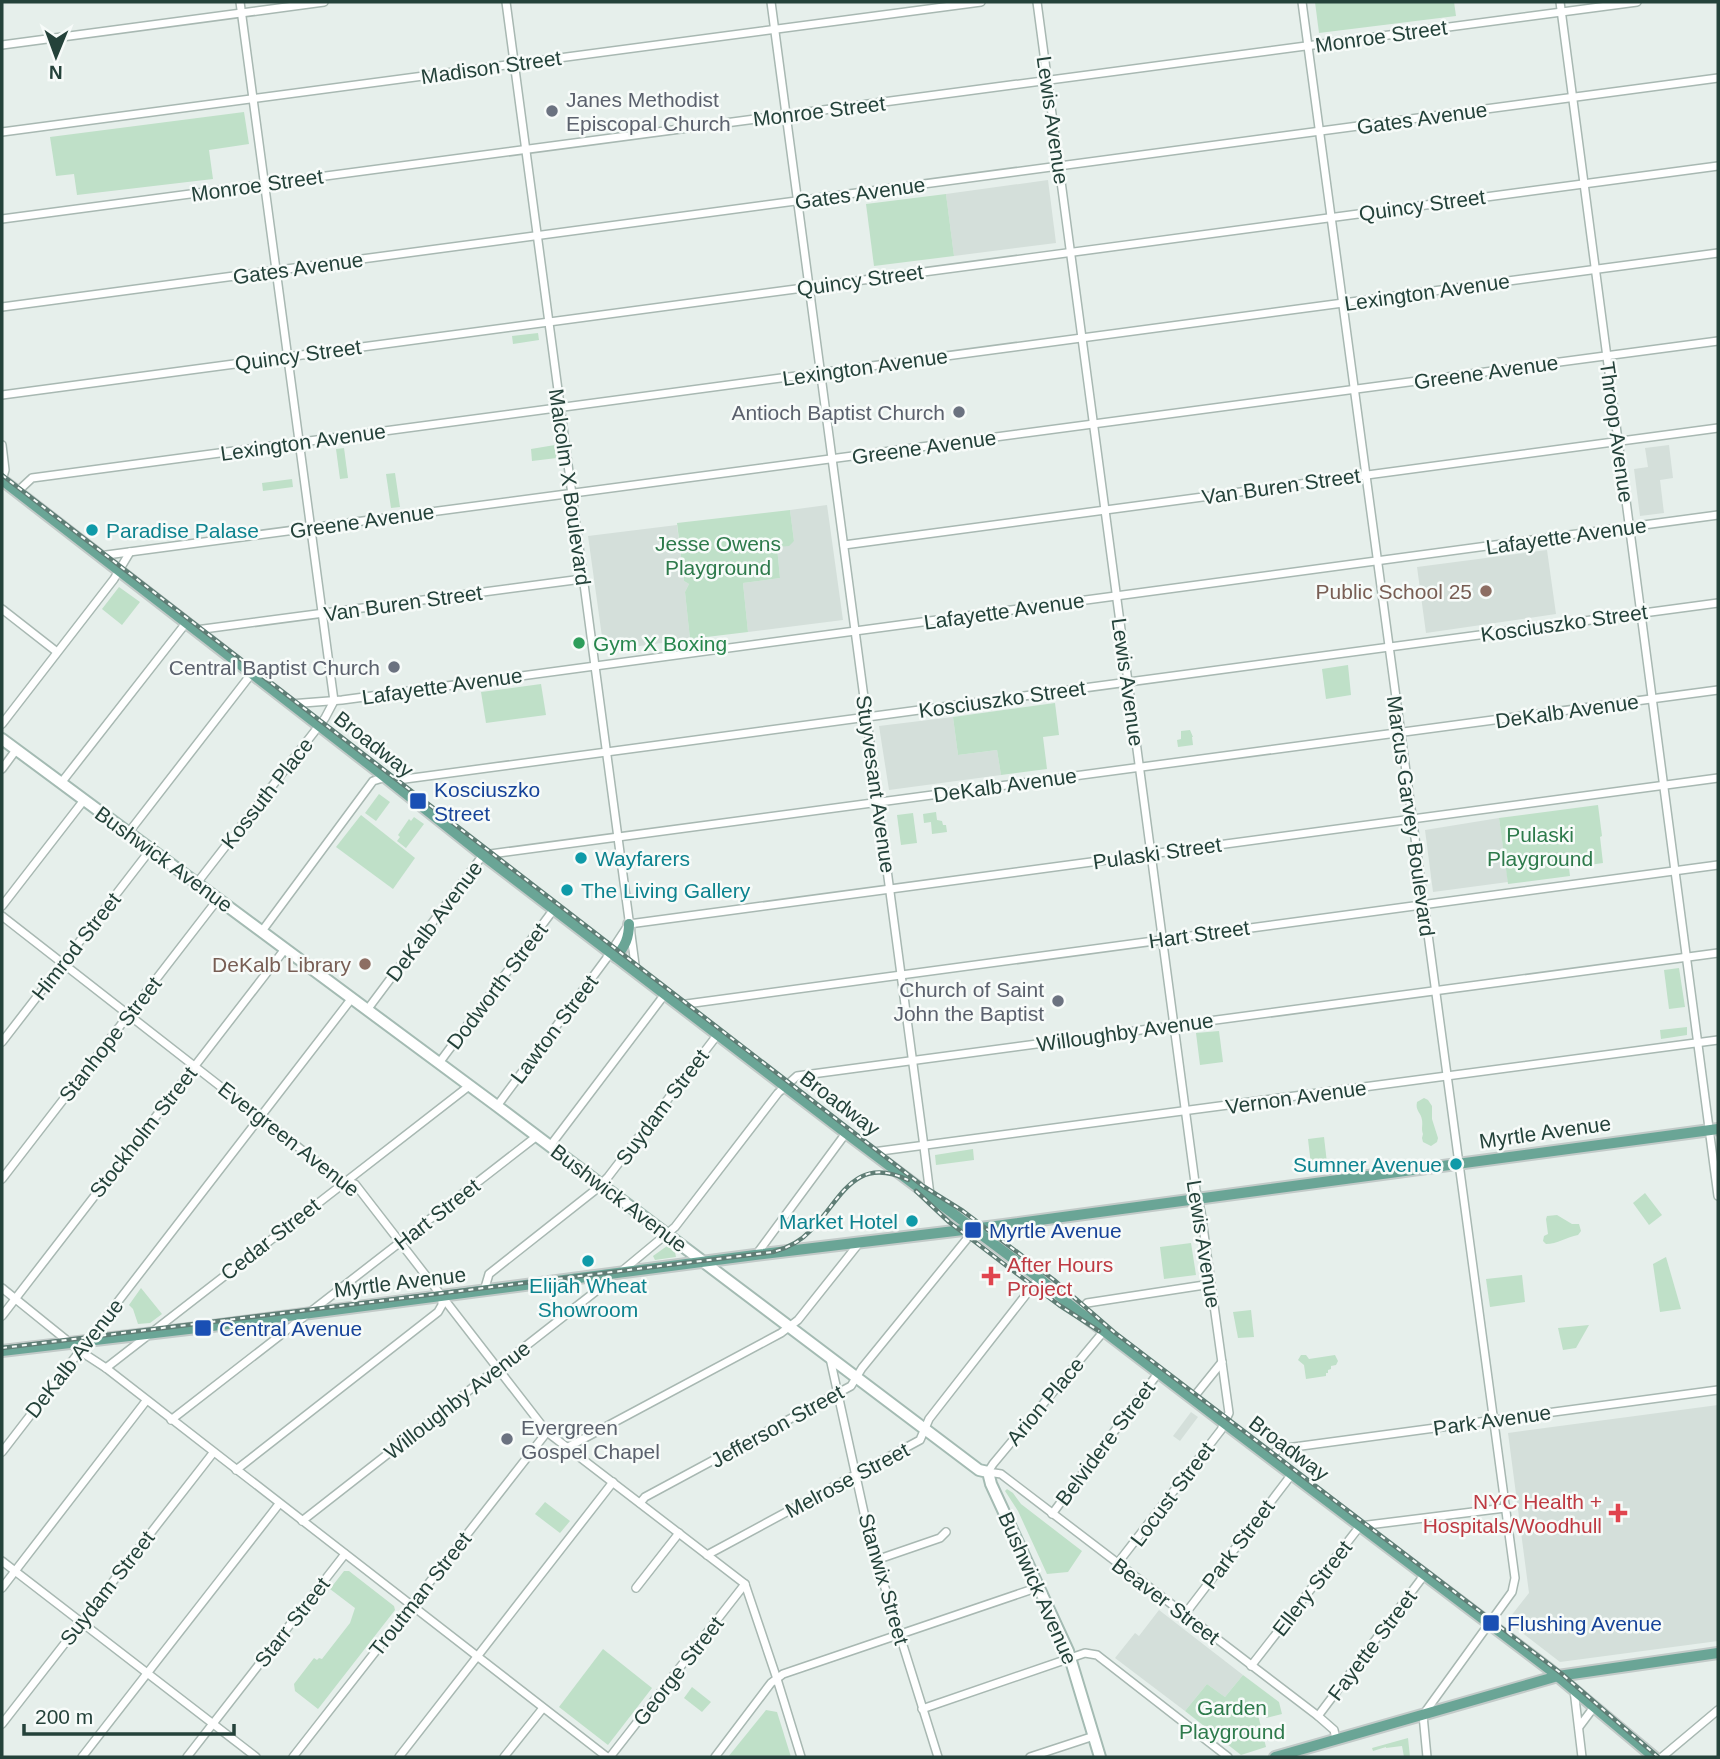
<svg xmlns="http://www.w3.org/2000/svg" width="1720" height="1759" font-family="Helvetica,sans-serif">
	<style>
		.built { fill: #d4dfda }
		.green { fill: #bfe0c8 }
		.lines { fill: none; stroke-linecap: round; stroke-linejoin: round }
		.minor-casing { stroke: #a8b8b2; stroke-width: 10 }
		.secondary-casing { stroke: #a4bbb3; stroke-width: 14 }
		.primary-casing { stroke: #c2cac8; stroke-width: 14 }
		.minor { stroke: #fff; stroke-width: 7 }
		.secondary { stroke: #fff; stroke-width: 10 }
		.primary { stroke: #6aa596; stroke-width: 10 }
		.rail-casing { stroke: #5f7d75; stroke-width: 4.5 }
		.rail { stroke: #f7fbf9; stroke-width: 2; stroke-dasharray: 5; stroke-linecap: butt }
		.worship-dot { fill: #6b7280; stroke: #f7fbf9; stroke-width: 2.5 }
		.culture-dot { fill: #0f9aa8; stroke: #f7fbf9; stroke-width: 2.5 }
		.education-dot { fill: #8d6e63; stroke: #f7fbf9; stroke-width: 2.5 }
		.leisure-dot { fill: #2e9e5b; stroke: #f7fbf9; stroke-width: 2.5 }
		.transit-dot { fill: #1a4fb4; stroke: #f7fbf9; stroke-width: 2.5 }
		.health-dot { fill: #e0444e; stroke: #f7fbf9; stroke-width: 2.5 }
		.labels { text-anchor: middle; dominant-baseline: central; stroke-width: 5; stroke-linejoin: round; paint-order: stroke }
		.street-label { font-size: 21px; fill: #24423a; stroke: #f7fbf9 }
		.worship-label { font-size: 21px; fill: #5b616d; stroke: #f7fbf9; text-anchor: end }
		.culture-label { font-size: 21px; fill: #0d838f; stroke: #f7fbf9; text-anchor: start }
		.park-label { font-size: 21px; fill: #2d7a4b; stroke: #f7fbf9 }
		.education-label { font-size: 21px; fill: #785e54; stroke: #f7fbf9; text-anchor: end }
		.leisure-label { font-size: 21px; fill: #27864d; stroke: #f7fbf9; text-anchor: start }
		.transit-label { font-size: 21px; fill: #164399; stroke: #f7fbf9; text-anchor: start }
		.health-label { font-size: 21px; fill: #be3a42; stroke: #f7fbf9; text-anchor: start }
	</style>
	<rect width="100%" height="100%" fill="#e6efeb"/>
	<g class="built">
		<path d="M1048 180 1056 243 954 256 946 194Z"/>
		<path d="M1669 445 1673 478 1660 480 1664 513 1640 516 1634 469 1648 467 1645 448Z"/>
		<path d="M827 505 843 620 748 632 743 583 780 578 777 547 794 541 790 510Z"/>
		<path d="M677 525 684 581 689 584 685 592 690 639 604 651 588 536Z"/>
		<path d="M1547 550 1556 614 1426 633 1417 567Z"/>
		<path d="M953 717 958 755 997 750 1001 775 889 790 879 726Z"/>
		<path d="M1499 818 1508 882 1433 892 1425 830Z"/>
		<path d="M1718 1405V1641L1560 1662 1507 1621 1529 1593 1508 1433Z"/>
		<path d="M1191 1412 1198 1417 1180 1441 1173 1436Z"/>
		<path d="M1159 1610 1243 1675 1225 1697 1207 1684 1185 1711 1115 1658 1135 1633 1139 1636Z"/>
	</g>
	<g class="green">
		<path d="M1315 2H1454L1456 16 1319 33Z"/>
		<path d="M244 112 249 144 209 150 213 179 77 195 74 174 56 176 50 137Z"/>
		<path d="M946 194 954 256 874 266 866 204Z"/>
		<path d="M538 333 539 340 513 344 512 336Z"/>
		<path d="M555 445 557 458 532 461 531 449Z"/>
		<path d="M344 448 348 478 340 479 336 449Z"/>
		<path d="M395 473 400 507 391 508 386 474Z"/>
		<path d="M292 479 293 487 263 491 262 483Z"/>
		<path d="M790 510 794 541 789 546 777 547 780 578 743 583 748 632 690 639 685 592 689 584 684 581 677 523Z"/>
		<path d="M119 587 140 602 122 625 102 609Z"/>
		<path d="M1348 665 1351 695 1326 699 1322 669Z"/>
		<path d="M541 684 546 715 486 723 481 692Z"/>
		<path d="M1055 703 1059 735 1043 737 1047 769 1001 775 997 750 958 755 953 717Z"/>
		<path d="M1190 730 1193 737H1192L1193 745 1178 747 1177 740 1181 739V731Z"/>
		<path d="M379 794 390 802 376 821 365 813Z"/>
		<path d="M1598 805 1602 836 1600 837 1603 863 1569 868 1570 876 1508 884 1499 818Z"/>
		<path d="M936 812 937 820 942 821 943 825H946L947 832 932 834 931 822 924 823 923 814Z"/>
		<path d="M913 813 917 843 901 845 897 815Z"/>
		<path d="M361 815 415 858 393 889 336 847Z"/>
		<path d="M414 817 424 824 406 848 397 841 400 837 398 835 409 819 411 821Z"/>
		<path d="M1679 968 1685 1007 1669 1009 1664 970Z"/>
		<path d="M1687 1027V1035L1661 1039 1660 1030Z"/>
		<path d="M1219 1031 1223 1062 1200 1065 1196 1033Z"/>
		<path d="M1424 1098 1428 1100 1432 1106V1119L1438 1138 1437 1142 1431 1146 1423 1142 1422 1138 1423 1134C1421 1128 1423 1126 1422 1120 1421 1112 1415 1111 1417 1102Z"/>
		<path d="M1324 1137 1327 1163 1311 1165 1308 1139Z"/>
		<path d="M973 1149 974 1160 936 1165 935 1155Z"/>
		<path d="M1645 1193 1662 1215 1649 1225 1633 1203Z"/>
		<path d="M1557 1215 1572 1224H1579L1581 1231 1578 1235C1567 1237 1557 1244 1546 1244L1543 1241 1544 1236 1548 1234 1546 1219 1547 1216Z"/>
		<path d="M1191 1243 1196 1275 1164 1279 1160 1247Z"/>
		<path d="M667 1246 675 1252 676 1257 655 1260 653 1256Z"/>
		<path d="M1666 1257 1681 1309 1660 1312 1653 1264Z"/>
		<path d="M1522 1275 1525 1302 1490 1307 1486 1279Z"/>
		<path d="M141 1288 162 1314 150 1323 138 1324 133 1309 129 1305Z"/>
		<path d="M1251 1310 1254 1337 1238 1338 1233 1312Z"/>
		<path d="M1589 1325 1576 1348 1563 1350 1558 1328Z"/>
		<path d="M1301 1355H1306L1309 1359 1335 1355 1338 1361 1336 1365 1331 1366V1369L1328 1370V1373H1326V1376L1306 1379 1304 1365 1298 1360Z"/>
		<path d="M1007 1489 1013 1493 1021 1504 1082 1551 1068 1572 1047 1574 1018 1511 1007 1494 1005 1491Z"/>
		<path d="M545 1502 570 1521 560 1533 535 1514Z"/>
		<path d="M344 1571H349L394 1606 395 1610 318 1709 295 1691 294 1684 314 1658 317 1660 319 1658 322 1659 350 1623 355 1608 330 1589Z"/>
		<path d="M603 1649 652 1688 608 1745 559 1707Z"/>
		<path d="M1243 1675 1279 1702 1282 1714 1266 1718 1265 1713 1258 1715 1266 1747 1241 1755 1185 1711 1207 1684 1225 1697Z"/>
		<path d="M692 1687 711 1702 702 1712 684 1698Z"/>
		<path d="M766 1710 777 1712 791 1757H728Z"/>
		<path d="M1408 1738 1410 1757H1404L1402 1746 1386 1748V1747L1373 1751 1372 1748Z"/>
	</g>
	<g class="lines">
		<g class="minor-casing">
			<g id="minor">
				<path d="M506 2 636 972"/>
				<path d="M771 2 923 1139 930 1195"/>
				<path d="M1037 2 1196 1190 1201 1212 1229 1413 1221 1430 1117 1564"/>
				<path d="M1302 2 1515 1578 1512 1592 1423 1715 1427 1757"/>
				<path d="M1560 2 1718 1196"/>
				<path d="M2 45 324 2"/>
				<path d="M2 132 981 2"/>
				<path d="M2 219 1637 2"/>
				<path d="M2 307 1718 78"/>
				<path d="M2 395 1718 166"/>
				<path d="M2 445 5 470 2 480"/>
				<path d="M17 492 32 478 1718 253"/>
				<path d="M844 545 1718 428"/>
				<path d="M99 556 1718 341"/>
				<path d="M2 609 57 652"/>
				<path d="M196 630 582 579"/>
				<path d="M290 704 342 700 1718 515"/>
				<path d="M2 724 114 579 130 552"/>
				<path d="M2 769 16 750"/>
				<path d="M390 781 1718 603"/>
				<path d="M61 783 186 623"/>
				<path d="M129 832 252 673"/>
				<path d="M197 883 325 718 334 701 240 2"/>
				<path d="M2 906 84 800"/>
				<path d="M2 916 339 1179 355 1184 547 1432 745 1584 777 1679 801 1757"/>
				<path d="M262 931 373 781 386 777"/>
				<path d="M679 1005 1718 865"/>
				<path d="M367 1010 483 855 1718 690"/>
				<path d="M2 1042 151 849"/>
				<path d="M439 1063 554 909"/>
				<path d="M497 1106 606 959 629 924 1718 778"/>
				<path d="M550 1146 665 994"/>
				<path d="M873 1152 1718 1040"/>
				<path d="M2 1179 218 899"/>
				<path d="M756 1255 846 1133"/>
				<path d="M622 1271 675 1227 778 1093 797 1076 1718 953"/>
				<path d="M2 1288 80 1351 106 1368 607 1757"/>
				<path d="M484 1291 489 1274 594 1191 608 1177 718 1034"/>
				<path d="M1079 1312 1087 1303 1211 1284"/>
				<path d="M2 1316 285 949"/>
				<path d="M1104 1331 993 1464 988 1472 1001 1474 1318 1716 1334 1730 1336 1739"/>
				<path d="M830 1358 870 1540 938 1757"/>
				<path d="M106 1368 469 1086"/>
				<path d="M1193 1398 1222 1362"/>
				<path d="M171 1420 537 1136"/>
				<path d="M568 1447 781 1333 798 1320 860 1242"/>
				<path d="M2 1452 352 998"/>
				<path d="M1269 1457 1279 1449 1718 1390"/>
				<path d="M236 1470 438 1312 442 1305V1297"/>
				<path d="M640 1503 645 1497 851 1386 862 1368 975 1229"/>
				<path d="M1052 1514 1159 1372"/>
				<path d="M302 1521 600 1288 604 1284 605 1275"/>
				<path d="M707 1555 920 1440 929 1419 1039 1278"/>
				<path d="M876 1560 940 1538 946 1532"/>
				<path d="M2 1561 256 1757"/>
				<path d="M2 1588 146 1401"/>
				<path d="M636 1588 679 1533"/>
				<path d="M1185 1614 1292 1474"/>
				<path d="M1251 1666 1360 1526 1505 1508"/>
				<path d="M1574 1690 1582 1757"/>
				<path d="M922 1709 1085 1653 1097 1655 1228 1757"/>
				<path d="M1318 1716 1425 1574"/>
				<path d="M2 1724 213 1453"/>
				<path d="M1579 1727 1594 1707"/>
				<path d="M82 1757 279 1504"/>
				<path d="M187 1757 345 1554"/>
				<path d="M293 1757 547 1432"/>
				<path d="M399 1757 613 1482"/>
				<path d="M504 1757 543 1708"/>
				<path d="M610 1757 745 1584"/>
				<path d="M715 1757 771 1683 783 1674 1039 1587"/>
				<path d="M1030 1757 1094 1736"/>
				<path d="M1662 1757 1718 1710"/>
			</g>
		</g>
		<g class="secondary-casing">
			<path id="secondary" d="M2 739 497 1106 979 1470 988 1472 991 1484 1068 1651 1100 1757"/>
		</g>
		<g class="primary-casing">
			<g id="primary">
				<path d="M2 480 375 769 483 855 846 1133 1039 1278 1070 1305 1219 1419 1549 1669 1654 1757"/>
				<path d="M616 957C625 946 629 938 629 924"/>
				<path d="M2 1351 197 1328 755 1255 988 1227 1718 1129"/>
				<path d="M1275 1757 1558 1676 1718 1653"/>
			</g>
		</g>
		<use href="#minor" class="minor"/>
		<use href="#secondary" class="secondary"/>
		<use href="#primary" class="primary"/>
		<g class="rail-casing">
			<g id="rail">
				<path d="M2 475 923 1186 963 1211 1054 1280 1114 1332 1562 1674 1658 1757"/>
				<path d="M916 1191 949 1222 1008 1267 1059 1305 1099 1331"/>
				<path d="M2 1348 773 1252C788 1248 801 1241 811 1230 841 1200 854 1154 908 1180"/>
			</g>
		</g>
		<use href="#rail" class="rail"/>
	</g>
	<g class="worship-dot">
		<circle cx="552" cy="111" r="7"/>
		<circle cx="959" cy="412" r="7"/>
		<circle cx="394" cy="667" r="7"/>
		<circle cx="1058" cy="1001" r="7"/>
		<circle cx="507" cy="1439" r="7"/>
	</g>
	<g class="culture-dot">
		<circle cx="92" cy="530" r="7"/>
		<circle cx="581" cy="858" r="7"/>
		<circle cx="567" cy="890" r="7"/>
		<circle cx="1456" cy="1164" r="7"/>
		<circle cx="912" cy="1221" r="7"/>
		<circle cx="588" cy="1261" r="7"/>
	</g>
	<g class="education-dot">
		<circle cx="1486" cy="591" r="7"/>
		<circle cx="365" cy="964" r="7"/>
	</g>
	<circle class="leisure-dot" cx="579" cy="643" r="7"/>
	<g class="transit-dot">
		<rect x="409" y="792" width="18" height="18" rx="3.5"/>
		<rect x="964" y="1221" width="18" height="18" rx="3.5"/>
		<rect x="194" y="1319" width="18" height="18" rx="3.5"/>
		<rect x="1482" y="1614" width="18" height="18" rx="3.5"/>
	</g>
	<g class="health-dot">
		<path d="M987.5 1265.5h7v7h7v7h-7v7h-7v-7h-7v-7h7z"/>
		<path d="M1614.5 1502.5h7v7h7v7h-7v7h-7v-7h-7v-7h7z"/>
	</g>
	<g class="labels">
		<g class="street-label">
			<text transform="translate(1381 36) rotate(-8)">Monroe Street</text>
			<text transform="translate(491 67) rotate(-8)">Madison Street</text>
			<text transform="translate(819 111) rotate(-7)">Monroe Street</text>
			<text transform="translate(1422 118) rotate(-8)">Gates Avenue</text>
			<text transform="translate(1053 120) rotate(82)">Lewis Avenue</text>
			<text transform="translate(257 185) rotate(-8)">Monroe Street</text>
			<text transform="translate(860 193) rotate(-8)">Gates Avenue</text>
			<text transform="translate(1422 205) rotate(-8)">Quincy Street</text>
			<text transform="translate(298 268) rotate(-8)">Gates Avenue</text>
			<text transform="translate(860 280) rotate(-8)">Quincy Street</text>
			<text transform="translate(1427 292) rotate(-8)">Lexington Avenue</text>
			<text transform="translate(298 355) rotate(-8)">Quincy Street</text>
			<text transform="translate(865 367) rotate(-8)">Lexington Avenue</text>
			<text transform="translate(1486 372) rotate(-8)">Greene Avenue</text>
			<text transform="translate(1617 432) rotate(82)">Throop Avenue</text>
			<text transform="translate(303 442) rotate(-8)">Lexington Avenue</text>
			<text transform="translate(924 447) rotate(-8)">Greene Avenue</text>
			<text transform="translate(1281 486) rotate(-8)">Van Buren Street</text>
			<text transform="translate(570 487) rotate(82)">Malcolm X Boulevard</text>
			<text transform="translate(362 521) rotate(-8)">Greene Avenue</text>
			<text transform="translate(1566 536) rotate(-8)">Lafayette Avenue</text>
			<text transform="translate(403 603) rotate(-8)">Van Buren Street</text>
			<text transform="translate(1004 611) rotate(-8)">Lafayette Avenue</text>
			<text transform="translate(1564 623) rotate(-8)">Kosciuszko Street</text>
			<text transform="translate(1128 682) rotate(82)">Lewis Avenue</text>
			<text transform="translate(442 686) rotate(-8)">Lafayette Avenue</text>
			<text transform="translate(1002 699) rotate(-8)">Kosciuszko Street</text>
			<text transform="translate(1567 711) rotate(-8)">DeKalb Avenue</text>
			<text transform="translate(374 744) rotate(38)">Broadway</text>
			<text transform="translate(876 784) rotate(82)">Stuyvesant Avenue</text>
			<text transform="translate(1005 785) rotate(-8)">DeKalb Avenue</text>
			<text transform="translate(267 793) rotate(-52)">Kossuth Place</text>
			<text transform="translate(1411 816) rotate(82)">Marcus Garvey Boulevard</text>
			<text transform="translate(1157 853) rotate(-8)">Pulaski Street</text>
			<text transform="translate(164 859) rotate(36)">Bushwick Avenue</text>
			<text transform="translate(434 921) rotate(-53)">DeKalb Avenue</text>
			<text transform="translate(1199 934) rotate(-8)">Hart Street</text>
			<text transform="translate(76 946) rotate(-52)">Himrod Street</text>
			<text transform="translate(497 986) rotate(-53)">Dodworth Street</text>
			<text transform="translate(554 1029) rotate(-53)">Lawton Street</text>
			<text transform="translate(1125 1032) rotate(-8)">Willoughby Avenue</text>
			<text transform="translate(110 1039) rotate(-52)">Stanhope Street</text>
			<text transform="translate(1296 1097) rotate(-8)">Vernon Avenue</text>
			<text transform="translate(840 1103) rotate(37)">Broadway</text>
			<text transform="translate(662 1107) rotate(-53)">Suydam Street</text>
			<text transform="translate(143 1132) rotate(-52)">Stockholm Street</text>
			<text transform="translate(1545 1132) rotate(-8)">Myrtle Avenue</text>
			<text transform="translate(289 1139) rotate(38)">Evergreen Avenue</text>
			<text transform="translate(619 1198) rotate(37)">Bushwick Avenue</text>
			<text transform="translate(437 1214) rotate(-38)">Hart Street</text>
			<text transform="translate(270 1239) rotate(-38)">Cedar Street</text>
			<text transform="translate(1204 1244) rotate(81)">Lewis Avenue</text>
			<text transform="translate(400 1282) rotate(-7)">Myrtle Avenue</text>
			<text transform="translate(74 1358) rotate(-52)">DeKalb Avenue</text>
			<text transform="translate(457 1400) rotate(-38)">Willoughby Avenue</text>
			<text transform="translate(1045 1401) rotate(-50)">Arion Place</text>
			<text transform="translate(1492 1420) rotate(-8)">Park Avenue</text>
			<text transform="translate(777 1426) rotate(-29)">Jefferson Street</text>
			<text transform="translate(1105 1443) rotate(-53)">Belvidere Street</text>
			<text transform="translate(1289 1448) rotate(37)">Broadway</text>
			<text transform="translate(847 1480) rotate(-28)">Melrose Street</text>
			<text transform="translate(1172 1494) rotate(-53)">Locust Street</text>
			<text transform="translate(1238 1544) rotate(-53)">Park Street</text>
			<text transform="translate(884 1579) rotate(74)">Stanwix Street</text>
			<text transform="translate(107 1588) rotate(-52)">Suydam Street</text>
			<text transform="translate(1038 1588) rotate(66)">Bushwick Avenue</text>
			<text transform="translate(1312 1588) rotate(-52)">Ellery Street</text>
			<text transform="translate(420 1594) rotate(-52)">Troutman Street</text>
			<text transform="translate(1166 1601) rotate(37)">Beaver Street</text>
			<text transform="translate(292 1622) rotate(-52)">Starr Street</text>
			<text transform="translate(1372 1645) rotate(-53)">Fayette Street</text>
			<text transform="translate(678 1671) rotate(-52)">George Street</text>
		</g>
		<g class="worship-label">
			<text x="566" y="99" text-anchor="start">Janes Methodist<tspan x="566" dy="24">Episcopal Church</tspan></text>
			<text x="945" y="412">Antioch Baptist Church</text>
			<text x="380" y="667">Central Baptist Church</text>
			<text x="1044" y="989">Church of Saint<tspan x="1044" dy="24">John the Baptist</tspan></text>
			<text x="521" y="1427" text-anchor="start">Evergreen<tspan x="521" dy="24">Gospel Chapel</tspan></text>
		</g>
		<g class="culture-label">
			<text x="106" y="530">Paradise Palase</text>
			<text x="595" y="858">Wayfarers</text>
			<text x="581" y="890">The Living Gallery</text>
			<text x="1442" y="1164" text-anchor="end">Sumner Avenue</text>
			<text x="898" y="1221" text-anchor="end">Market Hotel</text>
			<text x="588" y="1285" text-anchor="middle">Elijah Wheat<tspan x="588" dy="24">Showroom</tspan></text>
		</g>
		<g class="park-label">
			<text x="718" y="543">Jesse Owens<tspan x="718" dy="24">Playground</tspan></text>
			<text x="1540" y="834">Pulaski<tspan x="1540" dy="24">Playground</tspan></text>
			<text x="1232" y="1707">Garden<tspan x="1232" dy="24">Playground</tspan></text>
		</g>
		<g class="education-label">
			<text x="1472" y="591">Public School 25</text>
			<text x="351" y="964">DeKalb Library</text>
		</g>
		<g class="leisure-label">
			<text x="593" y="643">Gym X Boxing</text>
		</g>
		<g class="transit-label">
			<text x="434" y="789">Kosciuszko<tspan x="434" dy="24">Street</tspan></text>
			<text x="989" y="1230">Myrtle Avenue</text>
			<text x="219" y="1328">Central Avenue</text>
			<text x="1507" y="1623">Flushing Avenue</text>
		</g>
		<g class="health-label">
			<text x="1007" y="1264">After Hours<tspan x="1007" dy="24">Project</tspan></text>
			<text x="1602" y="1501" text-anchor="end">NYC Health +<tspan x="1602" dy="24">Hospitals/Woodhull</tspan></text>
		</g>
	</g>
	<rect width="1720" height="1759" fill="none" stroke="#24423a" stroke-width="7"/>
	<g transform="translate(56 56) rotate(181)" stroke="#f7fbf9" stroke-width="5" paint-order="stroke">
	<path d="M0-5L12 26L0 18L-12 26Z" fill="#24423a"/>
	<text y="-10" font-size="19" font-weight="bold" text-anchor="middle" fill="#24423a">N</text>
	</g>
	<path d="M24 1724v10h210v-10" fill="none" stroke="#24423a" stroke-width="3.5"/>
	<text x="35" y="1724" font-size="21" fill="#24423a" stroke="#f7fbf9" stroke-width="5" paint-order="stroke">200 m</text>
</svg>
